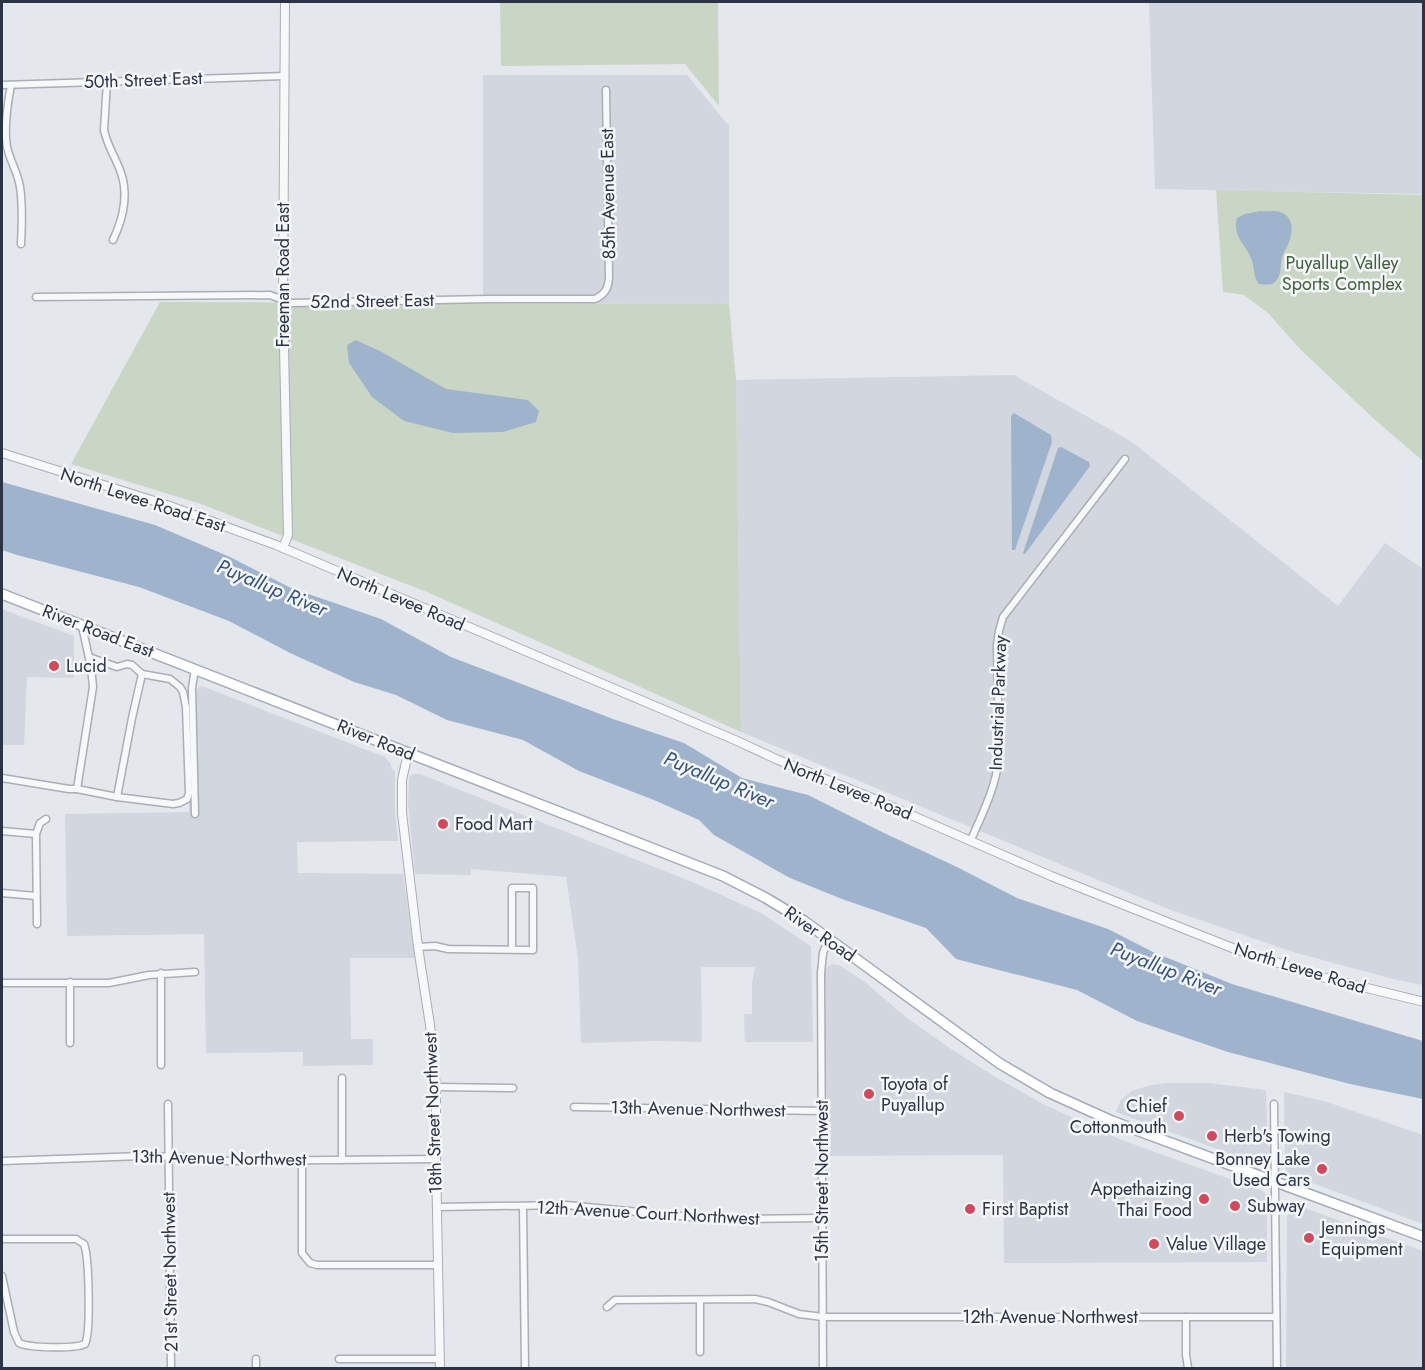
<svg xmlns="http://www.w3.org/2000/svg" width="1425" height="1370" font-family="Jost,sans-serif">
	<style>
		.built { fill: #d2d6de }
		.green { fill: #c9d6c5 }
		.water { fill: #9fb4cc }
		.lines { fill: none; stroke-linecap: round; stroke-linejoin: round }
		.minor-casing { stroke: #a9aeb7; stroke-width: 9 }
		.tertiary-casing { stroke: #a9aeb7; stroke-width: 10 }
		.primary-casing { stroke: #a3abb8; stroke-width: 12 }
		.minor { stroke: #f7f8fa; stroke-width: 6 }
		.tertiary { stroke: #f7f8fa; stroke-width: 8 }
		.primary { stroke: #fff; stroke-width: 9 }
		.poi-dot { fill: #d1495b; stroke: #f4f6f9; stroke-width: 2 }
		.labels { text-anchor: middle; dominant-baseline: central; stroke-width: 5; stroke-linejoin: round; paint-order: stroke }
		.street-label { font-size: 18px; fill: #2b3445; stroke: #f4f6f9 }
		.park-label { font-size: 18px; fill: #3f6138; stroke: #f4f6f9 }
		.poi-label { font-size: 18px; fill: #2b3445; stroke: #f4f6f9; text-anchor: start }
		.water-label { font-size: 20px; font-style: italic; fill: #34527a; stroke: #f4f6f9 }
	</style>
	<rect width="100%" height="100%" fill="#e4e7ec"/>
	<g class="built">
		<path d="M1149 2H1423V194L1155 189Z"/>
		<path d="M483 75H687L729 126V304L483 303Z"/>
		<path d="M1014 375 1132 442 1338 606 1385 543 1423 569V985L1397 980 1293 952 1168 909 741 732 736 380Z"/>
		<path d="M2 609 74 636V678L27 677 24 745H2Z"/>
		<path d="M202 686 385 757 391 764 392 770 395 771V812L398 841 297 842 298 873 403 874 415 958H350L351 1039H373V1065L303 1066V1052L206 1053 204 934 67 936 65 814 189 812 188 760 196 762 197 690 199 687Z"/>
		<path d="M413 774H420L695 883 761 913 811 946 813 1042H745L744 1014H752V983L755 967H701L702 1042 657 1041 581 1043 578 959 566 877 471 869V875L415 874 408 803 409 777Z"/>
		<path d="M832 964 839 965 866 983 907 1018 951 1049 997 1078 1045 1105 1119 1139 1263 1191 1268 1197 1267 1205V1262L1004 1263 1003 1155 827 1156 825 973 827 967Z"/>
		<path d="M1168 1083H1208L1266 1090 1268 1144 1272 1152 1270 1158 1263 1162 1255 1163 1116 1112 1121 1100 1132 1091 1151 1085Z"/>
		<path d="M1284 1092 1327 1102 1423 1135V1224L1288 1174 1285 1168Z"/>
		<path d="M1302 1207 1423 1251V1368H1286L1287 1216 1293 1210Z"/>
	</g>
	<g class="green">
		<path d="M500 2H718L719 106 685 64 501 66Z"/>
		<path d="M1216 190 1423 195V461L1374 419 1300 349 1268 313 1244 295 1223 292Z"/>
		<path d="M160 302 729 304 736 380 741 732 427 592 201 504 71 464Z"/>
	</g>
	<g class="water">
		<path d="M1261 211C1266 212 1274 210 1280 212 1295 217 1293 233 1288 245 1286 249 1283 253 1282 258 1280 265 1282 275 1276 281 1271 286 1265 285 1259 284 1253 277 1255 270 1252 261 1249 250 1239 242 1237 232 1235 226 1236 223 1237 218L1245 214Z"/>
		<path d="M356 340 380 351 446 389 528 400 539 411 536 422 503 432 453 433 404 421 372 397 349 363 347 345Z"/>
		<path d="M1014 413 1051 435 1052 442 1015 550H1012L1011 416Z"/>
		<path d="M1061 447 1089 462 1090 466 1025 554 1023 553 1058 448Z"/>
		<path d="M2 482 155 525 230 557 291 588 381 619 451 657 613 719 684 743 742 778 808 795 884 833 957 867 1017 898 1108 929 1153 952 1232 984 1423 1041V1099L1350 1084 1228 1052 1137 1021 1077 990 956 959 926 928 842 899 790 878 714 835 699 820 654 800 579 771 523 740 447 720 396 695 354 682 290 653 229 621 139 587 17 555 2 550Z"/>
	</g>
	<g class="lines">
		<g class="minor-casing">
			<g id="minor">
				<path d="M107 81 104 130C107 145 115 157 120 170 129 193 123 219 113 240"/>
				<path d="M2 85 285 76"/>
				<path d="M11 85C8 101 4 130 7 147 10 161 18 173 20 187 23 206 22 225 21 244"/>
				<path d="M36 297 270 295 291 303 488 299H595C605 294 608 289 609 278L606 90"/>
				<path d="M195 669 192 688 195 814"/>
				<path d="M2 778 69 789H77L117 797 173 804 179 803 187 799 189 793 186 707 183 692 180 687 170 679 142 674 132 665 127 664 117 667 89 657"/>
				<path d="M77 789 93 687 91 667 82 626"/>
				<path d="M117 797 132 718 142 674"/>
				<path d="M2 831 36 834"/>
				<path d="M971 840C983 812 997 785 999 755L997 645 999 631 1003 617 1125 459"/>
				<path d="M2 893 36 896"/>
				<path d="M37 924 36 834 40 823 46 819"/>
				<path d="M418 947 435 946 448 949 533 950V888H512V950"/>
				<path d="M161 973V1065"/>
				<path d="M70 982V1043"/>
				<path d="M2 983H109L149 975 195 972"/>
				<path d="M436 1087 513 1088"/>
				<path d="M168 1104 171 1368"/>
				<path d="M1274 1104 1277 1368"/>
				<path d="M574 1107 822 1111"/>
				<path d="M302 1160V1253L310 1263 317 1265H438"/>
				<path d="M342 1160V1078"/>
				<path d="M2 1161 142 1156 182 1157 216 1161 436 1159"/>
				<path d="M437 1207 566 1205 701 1218 732 1219 822 1218"/>
				<path d="M523 1207 525 1368"/>
				<path d="M2 1239H76L84 1244C89 1256 91 1333 85 1344 75 1349 29 1348 19 1343L14 1332 2 1276"/>
				<path d="M700 1300V1352"/>
				<path d="M607 1307 615 1300 755 1299 768 1302 799 1314 823 1317H1276"/>
				<path d="M1186 1317V1355L1188 1368"/>
				<path d="M339 1359H440"/>
				<path d="M256 1368V1359"/>
				<path d="M823 1368 821 973 823 953 829 939"/>
			</g>
		</g>
		<g class="tertiary-casing">
			<g id="tertiary">
				<path d="M2 453 167 505 276 545 735 740 776 759 879 801 1051 876 1235 949 1322 977 1424 1002"/>
				<path d="M283 548 288 535 283 300 285 2"/>
				<path d="M408 753 402 780V813L418 947 430 1025 436 1087V1159L440 1368"/>
			</g>
		</g>
		<g class="primary-casing">
			<path id="primary" d="M2 594 723 876 766 898 804 921 999 1063 1050 1093 1112 1121 1424 1237"/>
		</g>
		<use href="#minor" class="minor"/>
		<use href="#tertiary" class="tertiary"/>
		<use href="#primary" class="primary"/>
	</g>
	<g class="poi-dot">
		<circle cx="54" cy="666" r="6"/>
		<circle cx="443" cy="824" r="6"/>
		<circle cx="869" cy="1094" r="6"/>
		<circle cx="1179" cy="1116" r="6"/>
		<circle cx="1212" cy="1136" r="6"/>
		<circle cx="1322" cy="1169" r="6"/>
		<circle cx="1204" cy="1199" r="6"/>
		<circle cx="1235" cy="1206" r="6"/>
		<circle cx="970" cy="1209" r="6"/>
		<circle cx="1309" cy="1238" r="6"/>
		<circle cx="1154" cy="1244" r="6"/>
	</g>
	<g class="labels">
		<g class="street-label">
			<text transform="translate(143 80) rotate(-2)">50th Street East</text>
			<text transform="translate(608 194) rotate(-91)">85th Avenue East</text>
			<text transform="translate(283 275) rotate(-90)">Freeman Road East</text>
			<text transform="translate(372 301) rotate(-1)">52nd Street East</text>
			<text transform="translate(143 500) rotate(18)">North Levee Road East</text>
			<text transform="translate(401 599) rotate(23)">North Levee Road</text>
			<text transform="translate(98 631) rotate(21)">River Road East</text>
			<text transform="translate(998 703) rotate(-88)">Industrial Parkway</text>
			<text transform="translate(376 740) rotate(22)">River Road</text>
			<text transform="translate(848 789) rotate(22)">North Levee Road</text>
			<text transform="translate(820 934) rotate(35)">River Road</text>
			<text transform="translate(1300 968) rotate(17)">North Levee Road</text>
			<text transform="translate(698 1109) rotate(1)">13th Avenue Northwest</text>
			<text transform="translate(433 1113) rotate(-92)">18th Street Northwest</text>
			<text transform="translate(219 1158) rotate(1)">13th Avenue Northwest</text>
			<text transform="translate(822 1181) rotate(-90)">15th Street Northwest</text>
			<text transform="translate(648 1213) rotate(3)">12th Avenue Court Northwest</text>
			<text transform="translate(170 1272) rotate(-91)">21st Street Northwest</text>
			<text x="1050" y="1317">12th Avenue Northwest</text>
		</g>
		<g class="park-label">
			<text x="1342" y="263">Puyallup Valley<tspan x="1342" dy="21">Sports Complex</tspan></text>
		</g>
		<g class="poi-label">
			<text x="66" y="666">Lucid</text>
			<text x="455" y="824">Food Mart</text>
			<text x="881" y="1084">Toyota of<tspan x="881" dy="21">Puyallup</tspan></text>
			<text x="1167" y="1106" text-anchor="end">Chief<tspan x="1167" dy="21">Cottonmouth</tspan></text>
			<text x="1224" y="1136">Herb's Towing</text>
			<text x="1310" y="1159" text-anchor="end">Bonney Lake<tspan x="1310" dy="21">Used Cars</tspan></text>
			<text x="1192" y="1189" text-anchor="end">Appethaizing<tspan x="1192" dy="21">Thai Food</tspan></text>
			<text x="1247" y="1206">Subway</text>
			<text x="982" y="1209">First Baptist</text>
			<text x="1321" y="1228">Jennings<tspan x="1321" dy="21">Equipment</tspan></text>
			<text x="1166" y="1244">Value Village</text>
		</g>
		<g class="water-label">
			<text transform="translate(272 588) rotate(23)">Puyallup River</text>
			<text transform="translate(719 780) rotate(23)">Puyallup River</text>
			<text transform="translate(1166 969) rotate(21)">Puyallup River</text>
		</g>
	</g>
	<rect width="1425" height="1370" fill="none" stroke="#2b3445" stroke-width="6"/>
</svg>
